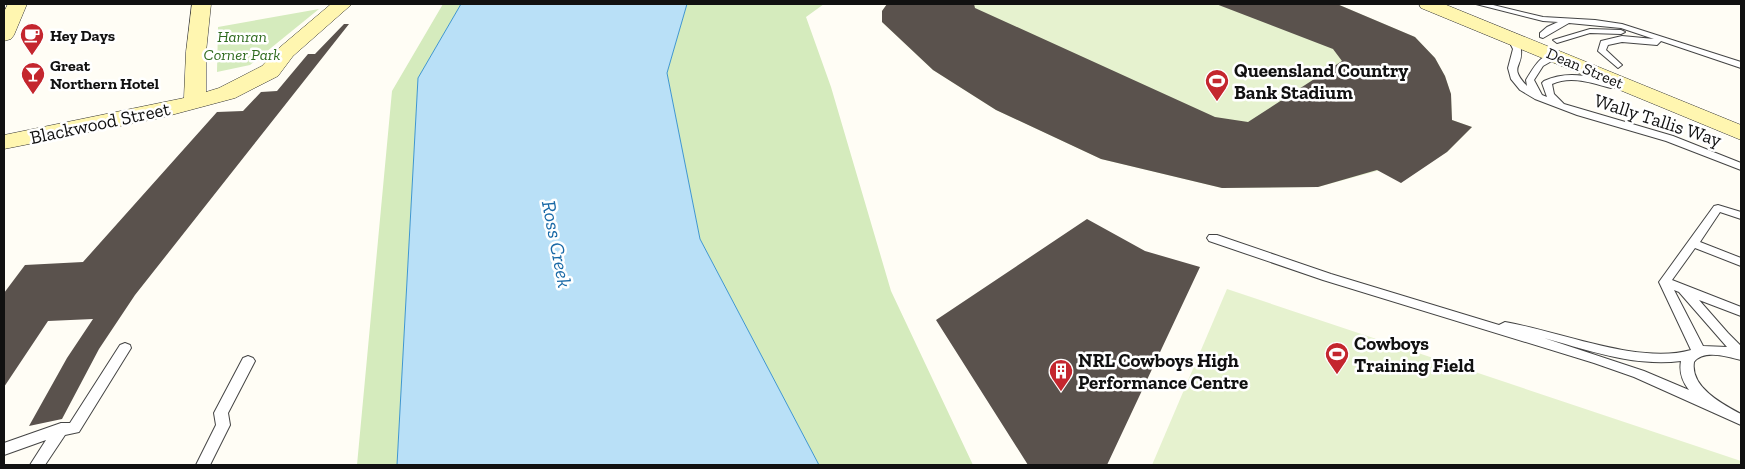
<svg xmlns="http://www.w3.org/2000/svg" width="1745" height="469" font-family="'Zilla Slab',serif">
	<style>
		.green { fill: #d5ebbd }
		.pitch { fill: #e6f2cf }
		.water { fill: #b9e0f7; stroke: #3f96cf }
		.building { fill: #5a524d }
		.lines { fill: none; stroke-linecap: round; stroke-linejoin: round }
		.lane-casing { stroke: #444; stroke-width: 2 }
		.secondary-casing { stroke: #333; stroke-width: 1 }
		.lane { fill: #fff; fill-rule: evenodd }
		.secondary { fill: #fff6b0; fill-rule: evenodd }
		.labels { text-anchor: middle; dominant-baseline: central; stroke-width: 5; stroke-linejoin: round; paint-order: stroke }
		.far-poi-label { font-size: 16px; font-weight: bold; fill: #111; stroke: #fff; text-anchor: start }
		.far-park-label { font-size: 16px; font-style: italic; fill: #2f6b1f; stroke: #fff }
		.far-street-label { font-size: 16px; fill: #111; stroke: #fff }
		.poi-label { font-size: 19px; font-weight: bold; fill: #111; stroke: #fff; text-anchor: start }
		.street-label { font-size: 19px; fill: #111; stroke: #fff }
		.water-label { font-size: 20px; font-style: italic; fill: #1768a6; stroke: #fff }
	</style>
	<rect width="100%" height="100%" fill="#fffdf5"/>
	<g class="green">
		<path d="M443 4H461L418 78 397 465H357L392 91Z"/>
		<path d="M687 4H824L806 17 831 87 891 291 973 465H819L700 239 667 73Z"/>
		<path d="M319 9 250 65 217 72 218 27Z"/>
	</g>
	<g class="pitch">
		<path d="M887 4H1337L1415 37 1435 58 1445 76 1451 94 1452 120 1472 127 1447 152 1318 187 1222 188 1101 159 996 110 933 70 882 22V11Z"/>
		<path d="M1227 289 1741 461V465H1152Z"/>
	</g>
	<path class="water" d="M461 4H687L667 73 700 239 819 465H397L418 78Z"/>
	<g class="building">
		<path d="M887 4H974L975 8 1215 117 1248 122 1342 61 1333 49 1216 4H1337L1415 37 1435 58 1445 76 1451 94 1452 120 1472 127 1447 152 1401 183 1377 170 1318 187 1222 188 1101 159 996 110 933 70 882 22V11Z"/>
		<path d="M344 24H349L135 295 99 349 62 419 29 426 67 358 93 319 48 321 4 387V293L25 265 83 262 217 112 243 111 261 92 277 91 308 54H315Z"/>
		<path d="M1087 219 1145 251 1200 267 1107 465H1028L936 320Z"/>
	</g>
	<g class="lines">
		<g class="lane-casing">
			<g id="lane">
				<path d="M1476 4H1489L1543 17 1595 20 1622 24 1741 62V68L1661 41 1657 45 1622 42 1608 45 1606 50 1622 65 1618 68 1598 51 1601 41 1622 36 1654 39 1621 28 1569 23 1543 38 1540 37V33L1547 27 1558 22 1543 21Z"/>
				<path d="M1590 29 1621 30 1625 32 1621 34 1590 33 1557 43 1553 40Z"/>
				<path d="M1511 34 1514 35C1516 39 1521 45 1521 50 1523 68 1508 66 1527 86L1526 80C1533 69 1541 52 1557 54V58L1543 66 1534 80 1542 95 1547 97 1542 83 1544 81C1567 70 1591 76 1614 83L1616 85 1611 88C1592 83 1571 75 1552 84L1554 94 1564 104 1673 136 1741 163V170L1666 141 1577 115 1535 99 1520 90 1511 79 1508 68 1513 49 1507 37Z"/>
				<path d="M1718 205 1741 212V219L1720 212 1700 242 1741 258V266L1695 248 1672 280 1741 307V316L1699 300 1728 333 1741 346V360C1728 357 1704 349 1694 362 1690 387 1722 404 1741 414V425L1634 377 1594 363 1323 280 1209 241 1207 238 1209 235H1217L1331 274 1499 325 1505 322C1559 331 1638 365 1691 350L1659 282 1714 206ZM1674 290 1679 292 1727 347 1703 346ZM1544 338C1588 350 1634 367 1681 361 1679 372 1682 381 1689 390L1644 371Z"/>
				<path d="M125 343 130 345 131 348 79 432 65 435 45 465H30L46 440 4 455V443L61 423H70L120 345Z"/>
				<path d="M248 356 253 358 255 361 228 413 230 425 210 465H196L216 425 214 413 243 358Z"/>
			</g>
		</g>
		<g class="secondary-casing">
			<g id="secondary">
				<path d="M8 4H27L14 35 11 39 4 41V12Z"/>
				<path d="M192 4H211L206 52V92L219 88 262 66 279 48 331 4H352L293 56 278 76 235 98 160 118 4 149V135L184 98 186 52Z"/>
				<path d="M1419 4H1444L1741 125V140L1421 8Z"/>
			</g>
		</g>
		<use href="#lane" class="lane"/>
		<use href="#secondary" class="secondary"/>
	</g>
	<defs>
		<g id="cafe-pin" transform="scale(1.25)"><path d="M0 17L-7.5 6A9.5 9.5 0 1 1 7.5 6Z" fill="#c4262e" stroke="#fff"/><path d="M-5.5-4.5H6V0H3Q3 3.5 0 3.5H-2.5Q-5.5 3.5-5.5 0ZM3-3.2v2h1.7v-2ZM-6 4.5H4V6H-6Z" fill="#fff"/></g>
		<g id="bar-pin" transform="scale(1.25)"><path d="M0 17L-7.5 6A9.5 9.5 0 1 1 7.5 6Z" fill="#c4262e" stroke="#fff"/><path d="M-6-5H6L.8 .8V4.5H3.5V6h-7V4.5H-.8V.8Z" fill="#fff"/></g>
		<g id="stadium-pin" transform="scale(1.25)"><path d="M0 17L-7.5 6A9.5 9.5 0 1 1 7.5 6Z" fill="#c4262e" stroke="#fff"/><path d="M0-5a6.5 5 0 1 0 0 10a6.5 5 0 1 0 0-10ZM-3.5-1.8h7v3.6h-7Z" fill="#fff"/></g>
		<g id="building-pin" transform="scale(1.25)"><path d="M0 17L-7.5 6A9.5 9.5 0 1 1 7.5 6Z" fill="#c4262e" stroke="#fff"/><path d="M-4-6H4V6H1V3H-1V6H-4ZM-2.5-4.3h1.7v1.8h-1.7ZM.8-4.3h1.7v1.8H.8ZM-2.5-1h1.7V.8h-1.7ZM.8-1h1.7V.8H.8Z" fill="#fff"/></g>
	</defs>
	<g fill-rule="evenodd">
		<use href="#cafe-pin" x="32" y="35"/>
		<use href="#bar-pin" x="33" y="74"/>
		<use href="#stadium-pin" x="1217" y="81"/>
		<use href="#stadium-pin" x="1337" y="354"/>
		<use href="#building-pin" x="1061" y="371"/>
	</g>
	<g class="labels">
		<g class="far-poi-label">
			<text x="50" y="35">Hey Days</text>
			<text x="50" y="65">Great<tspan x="50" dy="18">Northern Hotel</tspan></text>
		</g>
		<g class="far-park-label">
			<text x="242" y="36">Hanran<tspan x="242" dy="18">Corner Park</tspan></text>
		</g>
		<g class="far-street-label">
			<text transform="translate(1585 68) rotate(23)">Dean Street</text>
		</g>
		<g class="poi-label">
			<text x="1234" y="70">Queensland Country<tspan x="1234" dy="22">Bank Stadium</tspan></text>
			<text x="1354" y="343">Cowboys<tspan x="1354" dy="22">Training Field</tspan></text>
			<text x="1078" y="360">NRL Cowboys High<tspan x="1078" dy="22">Performance Centre</tspan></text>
		</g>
		<g class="street-label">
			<text transform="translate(1658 120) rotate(18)">Wally Tallis Way</text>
			<text transform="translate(100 123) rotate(-12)">Blackwood Street</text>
		</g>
		<g class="water-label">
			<text transform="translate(557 244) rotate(79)">Ross Creek</text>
		</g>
	</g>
	<rect width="1745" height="469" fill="none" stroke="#111111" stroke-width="10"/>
</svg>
